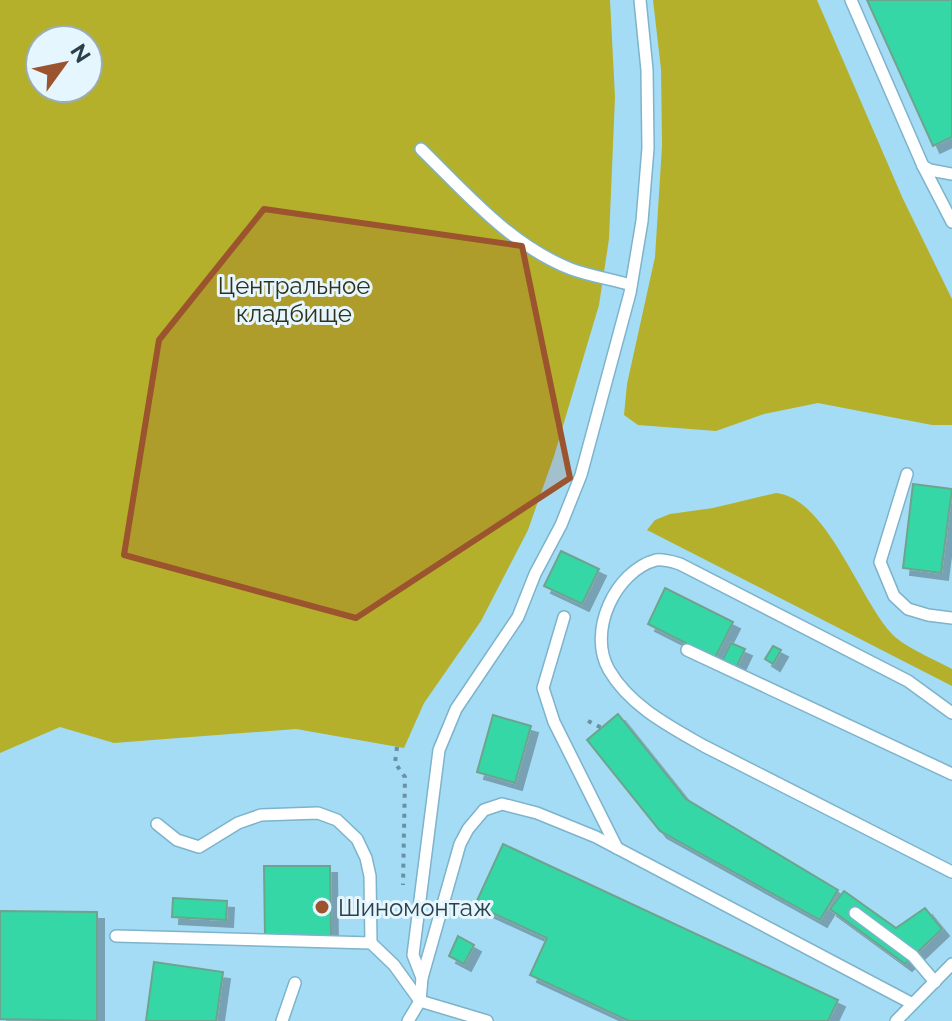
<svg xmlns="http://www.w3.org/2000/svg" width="952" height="1021" font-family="Raleway,sans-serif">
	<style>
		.green { fill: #b4b02b; fill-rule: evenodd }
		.building { fill: #36d7a7; stroke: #6da48f; stroke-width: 2; filter: url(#shadow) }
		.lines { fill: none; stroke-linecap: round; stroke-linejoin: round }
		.lane-casing { stroke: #7db3cb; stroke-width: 14 }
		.path { stroke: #6a91a3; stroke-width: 4; stroke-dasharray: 4 6; stroke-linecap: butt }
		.lane { stroke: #fff; stroke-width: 11 }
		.marked { fill: #9b542d; fill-opacity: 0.2; stroke: #9b542d; stroke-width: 6; stroke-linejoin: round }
		.poi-dot { fill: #9b542d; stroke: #e6f6fe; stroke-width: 3 }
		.labels { text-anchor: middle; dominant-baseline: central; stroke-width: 6; stroke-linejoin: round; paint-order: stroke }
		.park-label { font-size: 24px; fill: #30301b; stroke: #e6f6fe }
		.poi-label { font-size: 24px; fill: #2a404a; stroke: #e6f6fe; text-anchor: start }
	</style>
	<defs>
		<filter id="shadow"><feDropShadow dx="7" dy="7" stdDeviation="0" flood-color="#0004"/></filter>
	</defs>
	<rect width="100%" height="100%" fill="#a5dcf5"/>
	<g class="green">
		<path d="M0 0H610L615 97 609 239 599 305 554 456 528 530 481 621 424 703 404 748 296 729 114 743 60 727 0 753ZM40 40H88V88H40Z"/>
		<path d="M653 0H817L903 199 952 299V425H932L818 403 764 414 716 431 638 425 624 415 627 384 655 257 662 146 661 69Z"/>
		<path d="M776 493C827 498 859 600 893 635 906 648 936 660 952 669V686L647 530 655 520 670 514 713 508Z"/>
	</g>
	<g class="building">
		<path d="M867 0H952V137L933 146Z"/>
		<path d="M913 484 952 489 941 573 903 568Z"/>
		<path d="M561 551 599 569 582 604 544 586Z"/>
		<path d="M665 588 733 622 715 658 648 624Z"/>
		<path d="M731 643 745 649 736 668 722 661Z"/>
		<path d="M773 646 781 650 773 664 765 659Z"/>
		<path d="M618 714 686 799 838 890 820 920 660 831 587 740Z"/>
		<path d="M493 715 531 726 515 783 477 772Z"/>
		<path d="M503 844 838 1000 828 1021H629L530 975 547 938 475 905Z"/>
		<path d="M264 866H330L331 936 265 937Z"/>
		<path d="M844 891 896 928 925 908 942 929 905 964 830 909Z"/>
		<path d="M173 898 227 901 226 920 172 917Z"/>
		<path d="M0 911 97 912V1021L0 1019Z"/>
		<path d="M458 936 474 945 464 964 449 956Z"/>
		<path d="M154 962 223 972 216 1021H146Z"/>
	</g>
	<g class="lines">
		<g class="lane-casing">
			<g id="lane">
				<path d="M851 0 923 166 930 170 952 174"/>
				<path d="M421 149C466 193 510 245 571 269 590 276 611 279 631 285"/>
				<path d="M923 166 952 222"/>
				<path d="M907 474 880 562 894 596 908 609 928 615 952 618"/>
				<path d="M564 617 543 688 554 722 617 848"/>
				<path d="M687 650 952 774"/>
				<path d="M952 713 908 681 680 564C673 562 664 559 656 560 615 571 587 632 609 670 630 706 669 726 704 746L952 872"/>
				<path d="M157 824 177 840 199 847 238 823 261 815 318 813 337 820 357 839 366 858 370 876 371 943"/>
				<path d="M855 913 913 956 935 982"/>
				<path d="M116 936 371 943 394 965 420 1001"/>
				<path d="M422 978 413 955 439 750 456 709 518 617 535 574 561 525 581 475 630 293 642 221 648 148 647 70 640 0"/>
				<path d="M420 1001 422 978 460 844 468 829 484 810 502 804 537 813 596 837 911 1003"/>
				<path d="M282 1021 295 983"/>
				<path d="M408 1021 420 1001 487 1021"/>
				<path d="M896 1021 952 964"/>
			</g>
		</g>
		<g class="path">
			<path d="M588 721 602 728"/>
			<path d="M397 747 395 763 405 777 403 885"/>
		</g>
		<use href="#lane" class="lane"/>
	</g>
	<path class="marked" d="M264 209 522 246 570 478 356 618 124 555 159 340Z"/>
	<circle class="poi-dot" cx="322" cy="907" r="8"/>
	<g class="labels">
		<g class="park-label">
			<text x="294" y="285">Центральное<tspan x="294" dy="28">кладбище</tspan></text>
		</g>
		<g class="poi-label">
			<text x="338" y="907">Шиномонтаж</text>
		</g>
	</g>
	<g transform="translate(64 64) rotate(57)"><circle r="38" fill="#e6f6fe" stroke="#9badb6" stroke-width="2"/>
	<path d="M0-6L14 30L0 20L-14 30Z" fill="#9b542d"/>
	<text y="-12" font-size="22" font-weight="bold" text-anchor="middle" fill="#2a404a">N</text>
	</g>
</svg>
